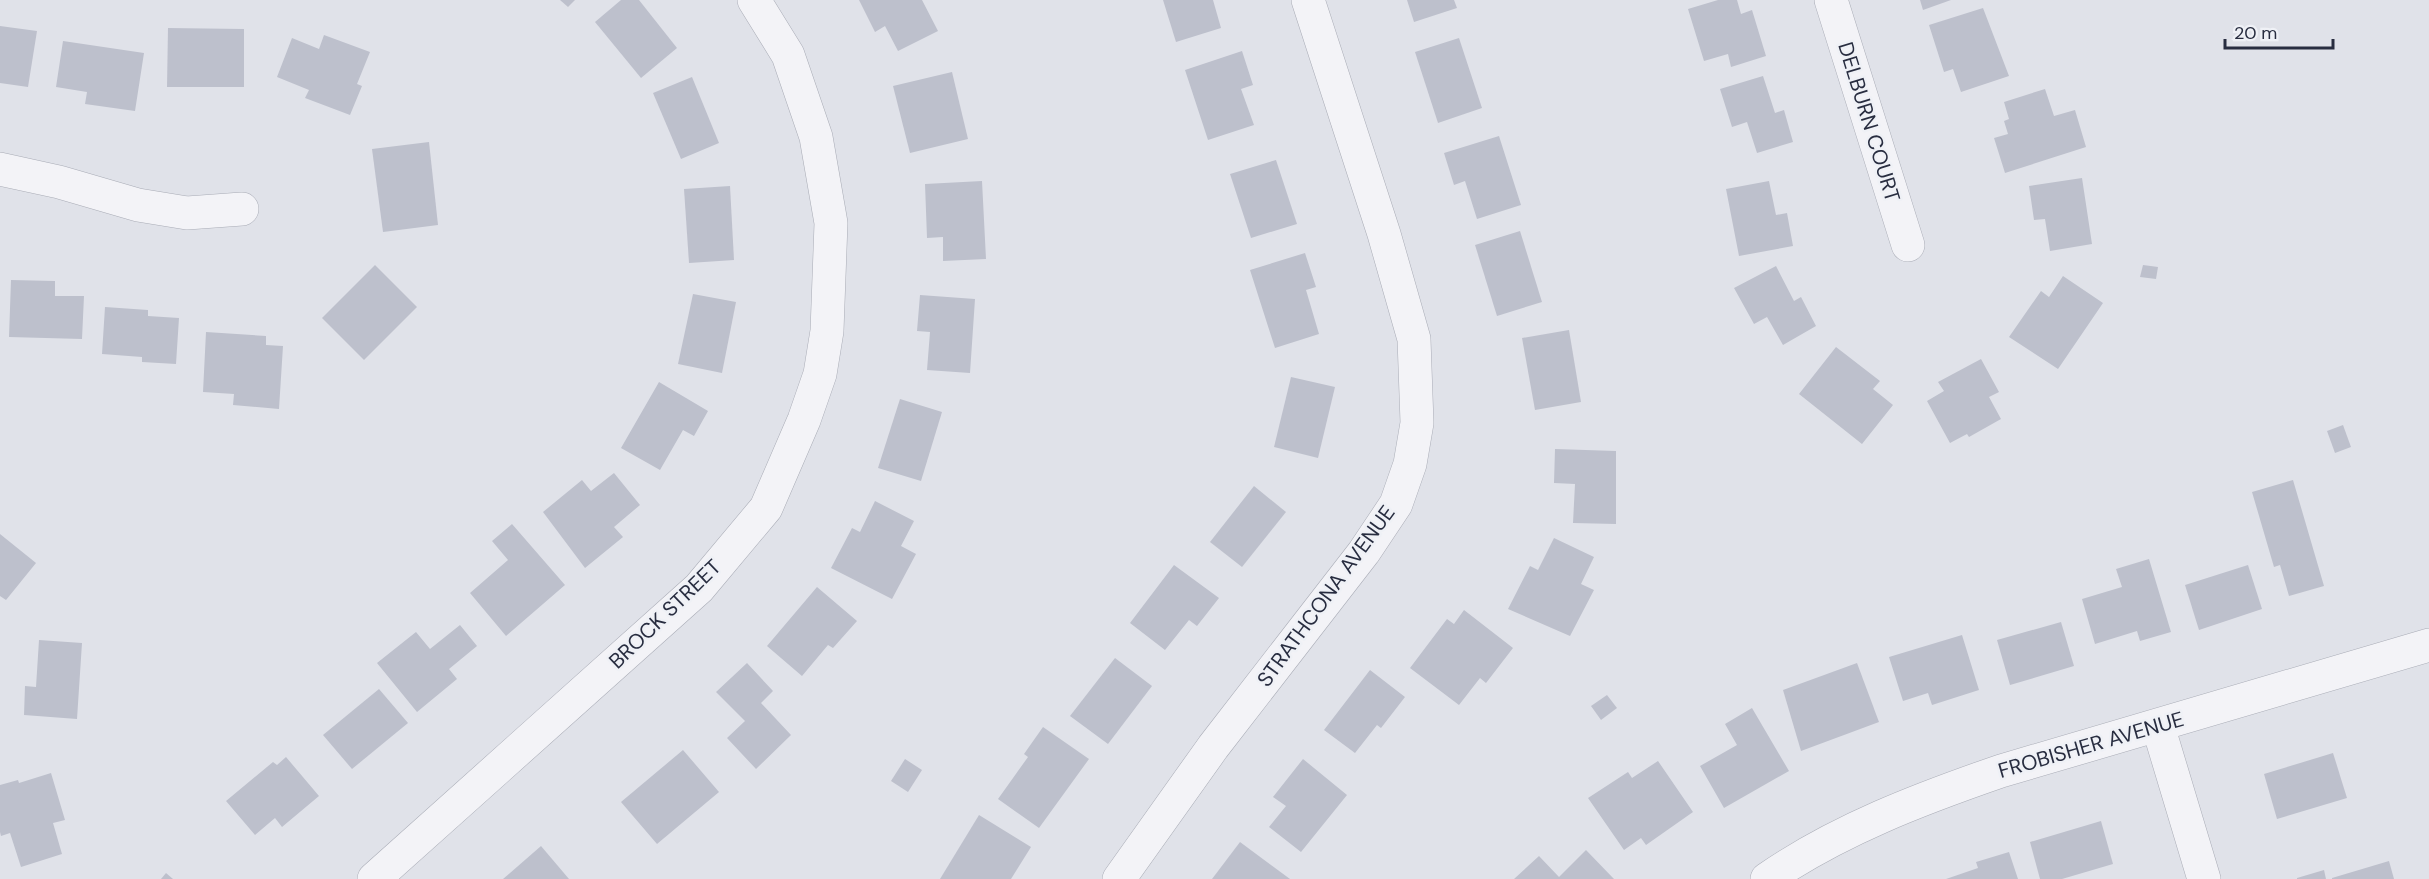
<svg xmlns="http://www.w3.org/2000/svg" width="2429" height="879" font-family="'DM Sans',sans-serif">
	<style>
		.building { fill: #bdc0cc }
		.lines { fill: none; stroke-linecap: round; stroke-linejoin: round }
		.minor-casing { stroke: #a9acb6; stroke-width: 34 }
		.minor { stroke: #f3f3f7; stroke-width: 33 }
		.labels { text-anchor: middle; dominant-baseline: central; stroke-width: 5; stroke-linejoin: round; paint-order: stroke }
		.street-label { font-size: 21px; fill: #282d40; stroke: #eff1f6 }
	</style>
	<rect width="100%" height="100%" fill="#e0e2e9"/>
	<g class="building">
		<path d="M560 0H575L568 7Z"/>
		<path d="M621 0H639L677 48 641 78 595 22Z"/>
		<path d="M859 0H922L938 31 898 51 885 26 875 32Z"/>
		<path d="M1163 0H1213L1221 28 1176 42Z"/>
		<path d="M1407 0H1454L1457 8 1414 22Z"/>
		<path d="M1718 0H1737L1741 14 1752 10 1766 56 1731 67 1728 54 1704 61 1688 9Z"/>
		<path d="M1920 0H1951L1923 10Z"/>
		<path d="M1983 8 2009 76 1961 92 1953 69 1944 72 1929 25Z"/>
		<path d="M0 26 37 31 28 87 0 83Z"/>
		<path d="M168 28 244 29V87H167Z"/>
		<path d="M324 35 370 52 357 84 362 86 350 115 305 98 309 90 277 77 292 38 319 49Z"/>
		<path d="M1459 38 1482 108 1438 123 1415 52Z"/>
		<path d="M63 41 144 53 135 111 85 104 87 92 56 87Z"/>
		<path d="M1242 51 1253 85 1241 89 1254 125 1208 140 1185 70Z"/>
		<path d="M952 72 968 139 910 153 893 86Z"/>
		<path d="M1763 76 1775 113 1784 110 1793 142 1757 153 1747 122 1732 127 1720 89Z"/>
		<path d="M692 77 719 143 681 159 653 93Z"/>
		<path d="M2045 89 2054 116 2075 110 2086 147 2005 173 1994 138 2008 134 2004 121 2009 119 2004 102Z"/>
		<path d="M1499 136 1521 205 1477 219 1465 181 1454 185 1444 153Z"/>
		<path d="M429 142 438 225 383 232 372 149Z"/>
		<path d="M1276 160 1297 224 1251 238 1230 174Z"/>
		<path d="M2082 178 2092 244 2050 251 2045 219 2034 220 2029 186Z"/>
		<path d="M982 181 986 259 943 261V237L927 238 925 184Z"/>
		<path d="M1769 181 1776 215 1787 213 1793 246 1739 256 1726 189Z"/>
		<path d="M730 186 734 260 689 263 684 189Z"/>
		<path d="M1520 231 1542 302 1497 316 1475 245Z"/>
		<path d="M1305 253 1316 287 1306 290 1319 334 1275 348 1250 270Z"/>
		<path d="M375 265 417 307 364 360 322 318Z"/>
		<path d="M2143 265 2158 267 2156 279 2140 277Z"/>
		<path d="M1776 266 1794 301 1801 297 1816 326 1783 345 1767 317 1754 324 1734 288Z"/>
		<path d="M2063 276 2103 303 2058 369 2009 337 2041 291 2049 297Z"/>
		<path d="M11 280 55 281V296H84L82 339 9 337Z"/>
		<path d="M693 294 736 302 722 373 678 364Z"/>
		<path d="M920 295 975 299 970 373 927 370 930 332 917 331Z"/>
		<path d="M105 307 148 310V316L179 318 176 364 142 362V357L102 354Z"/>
		<path d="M1569 330 1581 402 1535 410 1522 338Z"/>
		<path d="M206 332 266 336V345L283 346 279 409 233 405 234 394 203 392Z"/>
		<path d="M1836 347 1880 381 1873 389 1893 405 1862 444 1799 394Z"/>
		<path d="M1981 359 1999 392 1989 397 2001 419 1969 437 1967 434 1950 443 1927 401 1944 391 1938 382Z"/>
		<path d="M1291 377 1335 387 1318 458 1274 447Z"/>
		<path d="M659 382 708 411 694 436 683 430 660 470 621 448Z"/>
		<path d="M900 399 942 412 921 481 878 468Z"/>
		<path d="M2343 425 2351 447 2335 453 2327 431Z"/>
		<path d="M1555 449 1616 451V524L1573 523 1575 484 1554 483Z"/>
		<path d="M614 473 640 505 614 527 623 537 585 568 543 512 582 480 591 491Z"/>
		<path d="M2293 480 2324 586 2289 596 2280 565 2274 567 2252 492Z"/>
		<path d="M1254 486 1286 512 1242 567 1210 542Z"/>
		<path d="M875 501 914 521 901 546 916 554 892 599 831 568 852 528 860 532Z"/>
		<path d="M512 524 565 585 506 636 470 593 508 560 492 541Z"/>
		<path d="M0 534 36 563 6 600 0 596Z"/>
		<path d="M1554 538 1594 557 1581 584 1594 590 1570 636 1508 609 1530 566 1538 570Z"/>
		<path d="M2149 559 2171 632 2140 641 2137 631 2095 644 2082 599 2122 587 2116 569Z"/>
		<path d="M1174 565 1219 598 1197 626 1189 620 1165 650 1130 623Z"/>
		<path d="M2248 565 2262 609 2199 630 2185 585Z"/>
		<path d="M817 587 857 621 833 648 828 645 802 676 767 646Z"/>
		<path d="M1464 610 1513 648 1486 683 1480 678 1459 705 1410 668 1447 619 1454 624Z"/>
		<path d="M2061 622 2074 666 2010 685 1997 640Z"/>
		<path d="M460 625 477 646 449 669 457 679 417 712 377 663 416 632 430 649Z"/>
		<path d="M1962 635 1979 690 1932 705 1928 693 1903 701 1889 657Z"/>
		<path d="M39 640 82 643 77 719 24 715 25 686 36 687Z"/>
		<path d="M1115 658 1152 686 1108 744 1070 716Z"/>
		<path d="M747 663 773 691 761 703 791 735 756 769 727 738 745 721 716 692Z"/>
		<path d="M1857 663 1879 722 1801 751 1783 690Z"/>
		<path d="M1370 670 1405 697 1381 728 1377 725 1355 753 1324 730Z"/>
		<path d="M379 689 408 723 352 769 323 735Z"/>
		<path d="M1607 695 1617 708 1601 720 1591 706Z"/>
		<path d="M1752 708 1789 771 1724 808 1700 766 1737 745 1725 724Z"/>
		<path d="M1043 727 1089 759 1039 828 998 799 1028 757 1024 754Z"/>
		<path d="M683 750 719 792 657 844 621 802Z"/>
		<path d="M2333 753 2347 798 2277 819 2264 774Z"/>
		<path d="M286 757 319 796 282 827 275 818 255 835 226 801 273 762 277 765Z"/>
		<path d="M905 759 922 770 908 792 891 781Z"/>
		<path d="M1303 759 1347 795 1301 852 1269 827 1286 806 1273 797Z"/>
		<path d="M1658 761 1693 812 1646 845 1641 838 1624 850 1588 798 1628 772 1632 778Z"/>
		<path d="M51 773 65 820 53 823 62 854 21 867 10 833 1 836 0 832V785L18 780 19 783Z"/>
		<path d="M979 815 1031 847 1011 879H940Z"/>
		<path d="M2101 821 2113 864 2062 879H2040L2030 842Z"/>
		<path d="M1240 842 1290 879H1212Z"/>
		<path d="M541 846 569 879H503Z"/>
		<path d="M1586 850 1614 879H1514L1539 856 1559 877Z"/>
		<path d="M2009 852 2018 879H1946L1978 868 1976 862Z"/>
		<path d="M2389 861 2394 879H2332V878Z"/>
		<path d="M2324 870 2326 879H2297V878Z"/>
		<path d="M166 873 173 879H161Z"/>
	</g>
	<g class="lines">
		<g class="minor-casing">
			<g id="minor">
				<path d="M1831 0 1908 245"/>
				<path d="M0 169 59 182 138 205 187 213 242 209"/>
				<path d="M2158 726 2204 879"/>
				<path d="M374 879 699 588 766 508 804 420 820 374 827 331 831 223 816 137 788 55 754 0"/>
				<path d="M1119 879 1213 747 1364 552 1396 504 1410 464 1417 423 1414 339 1384 234 1308 0"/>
				<path d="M1767 879C1838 830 1920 799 2001 771L2429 645"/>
			</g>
		</g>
		<use href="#minor" class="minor"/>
	</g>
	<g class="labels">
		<g class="street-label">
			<text transform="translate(1869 122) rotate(73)">DELBURN COURT</text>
			<text transform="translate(1326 596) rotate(-54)">STRATHCONA AVENUE</text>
			<text transform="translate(665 614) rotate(-44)">BROCK STREET</text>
			<text transform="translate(2091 745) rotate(-16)">FROBISHER AVENUE</text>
		</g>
	</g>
	<path d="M2225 39v9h108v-9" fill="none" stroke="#282d40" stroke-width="3"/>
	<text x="2234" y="39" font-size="18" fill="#282d40" stroke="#eff1f6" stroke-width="4.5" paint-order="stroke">20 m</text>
</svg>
